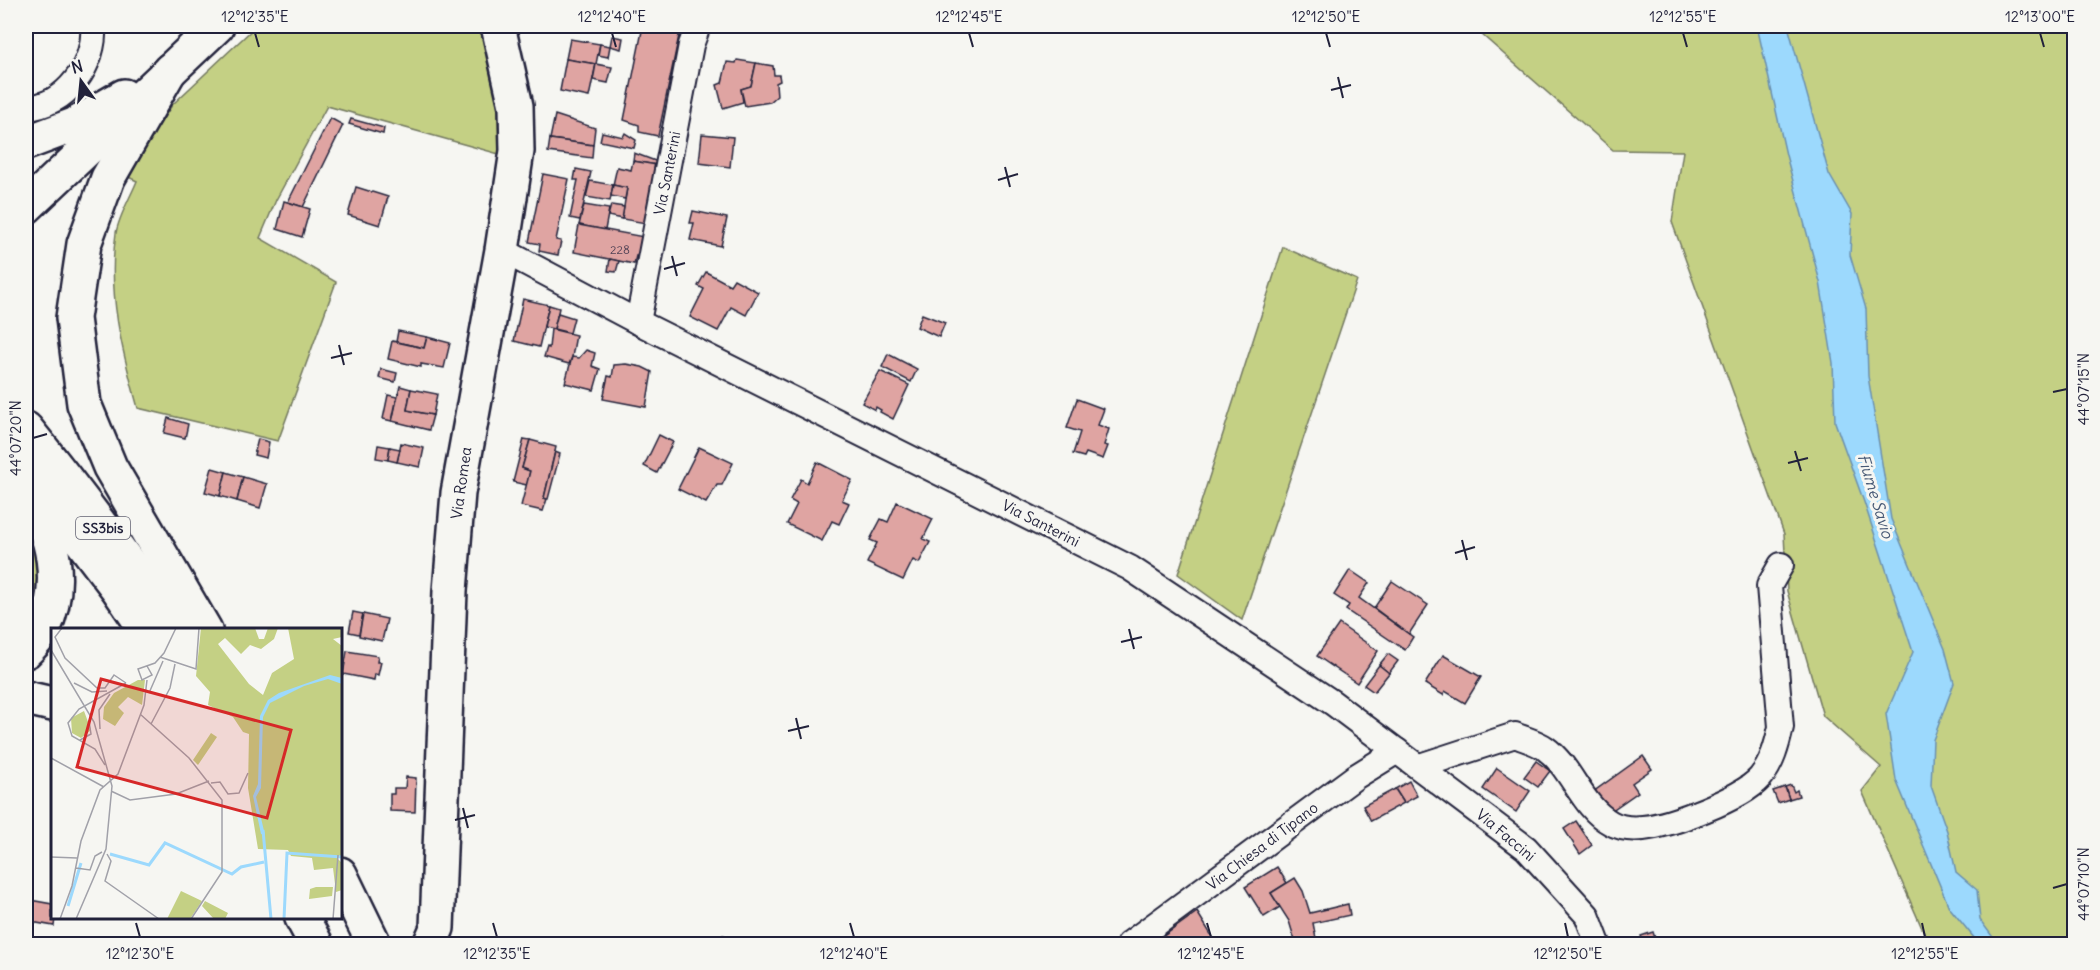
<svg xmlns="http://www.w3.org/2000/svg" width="2100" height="970" font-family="Delius,sans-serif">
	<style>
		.green { fill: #c4d084; stroke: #737960; stroke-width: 1.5 }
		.water { fill: #9cd9fd; stroke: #6b90af; stroke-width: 1.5 }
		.building { fill: #dfa4a2; stroke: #22223b; stroke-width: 1.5 }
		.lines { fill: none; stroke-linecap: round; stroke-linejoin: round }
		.minor-casing { stroke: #22223b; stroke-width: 28 }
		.secondary-casing { stroke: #22223b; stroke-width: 38 }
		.trunk-casing { stroke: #22223b; stroke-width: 38 }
		.minor { stroke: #f6f6f2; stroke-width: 24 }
		.secondary { stroke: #f6f6f2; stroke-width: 33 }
		.trunk { stroke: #f6f6f2; stroke-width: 33 }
		.ticks { fill: none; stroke: #22223b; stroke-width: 2 }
		.labels { text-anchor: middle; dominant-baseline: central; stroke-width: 6; stroke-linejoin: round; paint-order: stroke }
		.number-label { font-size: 12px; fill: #514255 }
		.shield { fill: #f6f6f2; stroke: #626272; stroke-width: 1.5 }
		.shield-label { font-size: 14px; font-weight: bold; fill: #22223b }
		.street-label { font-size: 15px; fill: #22223b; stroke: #f6f6f2 }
		.water-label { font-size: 16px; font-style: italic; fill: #475975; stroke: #f6f6f2 }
		.inset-river { fill: none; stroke: #9cd9fd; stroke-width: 3 }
		.inset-road { fill: none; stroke: #a1a1a9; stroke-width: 1.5 }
		.view { fill: #d62828; fill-opacity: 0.15; stroke: #d62828; stroke-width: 3 }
		.inset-edge { fill: none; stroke: #22223b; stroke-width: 3 }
		.neatline { fill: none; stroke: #22223b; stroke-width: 2 }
		.ticks-label { font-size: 15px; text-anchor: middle; fill: #22223b }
	</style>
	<rect width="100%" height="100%" fill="#f6f6f2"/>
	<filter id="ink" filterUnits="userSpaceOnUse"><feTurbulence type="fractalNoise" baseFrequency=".0167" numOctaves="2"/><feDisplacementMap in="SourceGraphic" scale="12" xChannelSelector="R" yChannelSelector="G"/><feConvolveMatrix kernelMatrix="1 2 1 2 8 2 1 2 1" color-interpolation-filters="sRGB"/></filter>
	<g filter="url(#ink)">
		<g class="green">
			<path d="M256 26H508L498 102 499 154 327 106 276 200 260 238 336 282 278 441 138 408C122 351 107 293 116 233 119 216 130 198 137 181L126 176 172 105Z"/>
			<path d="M1460 26H2074V944H1929L1862 791 1881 767 1823 716 1787 591 1784 534 1672 222 1683 151 1613 150 1473 27Z"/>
			<path d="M1283 247 1357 280 1242 620 1178 574Z"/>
			<path d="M26 516 41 547 40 601 26 623Z"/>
		</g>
		<path class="water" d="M1757 26H1788L1829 174 1852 214 1850 255 1866 309 1868 376 1891 519 1945 649 1954 683 1933 740 1931 786 1947 831 1956 872 1977 890 1980 920 1998 944H1979L1949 907 1896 780 1886 714 1913 652 1864 502 1835 422 1833 363 1820 282 1786 155Z"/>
		<g class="building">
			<path d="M643 26H681L658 136 639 132V125L624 120Z"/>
			<path d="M612 36 623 38 621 49 610 46Z"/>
			<path d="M570 39 600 44 596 64 566 59Z"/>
			<path d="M600 44 610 46 608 57 598 55Z"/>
			<path d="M566 59 596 64 589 97 560 91Z"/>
			<path d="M737 60 756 63 751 86 741 89 743 102 723 108 717 85 722 83 727 62 736 63Z"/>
			<path d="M756 63 773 66 774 75H779L780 81 776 83 777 96 770 102 745 106 741 89 751 86Z"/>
			<path d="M596 64 612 67 608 83 593 80Z"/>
			<path d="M555 115 595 128 593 145 550 139Z"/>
			<path d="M330 118 343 125 303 207 288 202Z"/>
			<path d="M351 119 384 128 383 134 349 124Z"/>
			<path d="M602 132 623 137 625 133 636 140 634 148 600 141Z"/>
			<path d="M702 134 733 137 730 167 699 163Z"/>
			<path d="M550 139 593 145 592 158 548 152Z"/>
			<path d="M634 153 658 162 657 165 633 161Z"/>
			<path d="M633 161 657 165 646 223 622 219 627 188 613 185 617 167 631 170Z"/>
			<path d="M576 169 591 172 580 220 570 218 578 180H574Z"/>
			<path d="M543 174 569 179 556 240 561 241 558 255 539 251 540 244 529 242Z"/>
			<path d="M590 181 613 185 610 201 586 197Z"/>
			<path d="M613 185 627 188 625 199 611 196Z"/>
			<path d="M356 187 388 197 380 225 348 215Z"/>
			<path d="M284 201 310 209 302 237 277 229Z"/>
			<path d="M584 205 609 209 605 230 579 225Z"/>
			<path d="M611 205 624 207 622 219 608 216Z"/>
			<path d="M693 211 727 218 721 246 690 240 694 223H690Z"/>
			<path d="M579 225 644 237 640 257 636 256 634 264 574 252Z"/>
			<path d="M610 259 619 261 616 272 608 271Z"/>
			<path d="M706 272 730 285 734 279 758 292 746 315 731 307 718 331 690 317 704 289 698 286Z"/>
			<path d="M523 299 549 305 539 347 514 341Z"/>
			<path d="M549 305 559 308 554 329 544 327Z"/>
			<path d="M558 313 574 318 570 333 554 329Z"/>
			<path d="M922 314 945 323 939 337 917 327Z"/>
			<path d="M551 329 576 335 572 357 569 364 544 357 547 347 549 348Z"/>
			<path d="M398 331 427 337 424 348 396 342Z"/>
			<path d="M427 337 450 343 444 368 421 364V367L388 359 392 341 424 348Z"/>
			<path d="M586 350 595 353 592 366 600 369 594 390 565 383 572 357 579 358Z"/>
			<path d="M888 354 917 369 911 382 882 367Z"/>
			<path d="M626 364 642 367 652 372 646 407 603 399 608 376 612 377 614 365Z"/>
			<path d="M381 369 397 373 395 382 379 378Z"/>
			<path d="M880 371 909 385 893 419 880 412 881 410 876 407 875 410 862 403Z"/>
			<path d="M400 386 411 389 407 410 433 415 429 430 392 421Z"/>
			<path d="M411 389 437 394 433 415 407 410Z"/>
			<path d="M388 395 397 397 392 421 383 419Z"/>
			<path d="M1077 399 1104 409 1098 425 1109 429 1104 445 1108 446 1103 459 1086 453 1084 457 1073 454 1080 432 1067 428Z"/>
			<path d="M168 418 188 424 185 438 164 433Z"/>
			<path d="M659 435 673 442 657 473 644 466Z"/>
			<path d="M258 439 269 442 266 458 254 455Z"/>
			<path d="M524 439 530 440 522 468 530 471 527 485 513 482Z"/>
			<path d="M530 440 556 447 544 498 547 499 543 511 521 506 530 471 522 468Z"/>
			<path d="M401 443 424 448 420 467 397 462Z"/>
			<path d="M378 445 390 447 388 460 376 458Z"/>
			<path d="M390 447 400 449 397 462 388 460Z"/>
			<path d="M699 447 733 463 722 485H717L706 503 678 489Z"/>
			<path d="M555 452 560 454 548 499H547L544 498Z"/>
			<path d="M817 462 852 480 842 500 849 503 839 524 832 521 822 541 787 524 797 504 790 500 801 479 807 483Z"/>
			<path d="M212 468 226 472 220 496 205 492Z"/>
			<path d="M226 472 243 477 237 501 220 496Z"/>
			<path d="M243 477 267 484 260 508 237 501Z"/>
			<path d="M897 502 933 519 923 539 930 542 919 563 913 560 903 580 867 563 877 543 870 540 881 519 888 522Z"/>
			<path d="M1350 570 1369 583 1359 598 1413 637 1405 650 1346 610 1349 605 1334 595Z"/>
			<path d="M1392 581 1428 605 1409 634 1374 608Z"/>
			<path d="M353 612 363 614 359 634 349 632Z"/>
			<path d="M363 614 387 619 382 641 359 636Z"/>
			<path d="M1339 624 1378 651 1357 683 1317 656Z"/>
			<path d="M347 651 378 656 377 662H381L378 675 375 674 374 680 343 674Z"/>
			<path d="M1388 654 1398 661 1389 673 1379 665Z"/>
			<path d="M1443 655 1481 677 1465 703 1445 691 1443 695 1425 684Z"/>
			<path d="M1379 665 1389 673 1374 692 1364 685Z"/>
			<path d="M1643 756 1652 769 1632 783 1638 792 1608 813 1593 792Z"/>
			<path d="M1536 761 1550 771 1538 787 1524 777Z"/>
			<path d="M1497 768 1530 791 1516 812 1483 789Z"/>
			<path d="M406 777 416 778 415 812 390 811V794H394V788H405Z"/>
			<path d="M1409 781 1417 796 1404 803 1395 789Z"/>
			<path d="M1791 785 1794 792 1797 790 1799 796 1789 799 1785 787Z"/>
			<path d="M1785 787 1789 799 1778 803 1773 791Z"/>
			<path d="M1395 789 1404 803 1371 821 1363 806Z"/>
			<path d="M1576 821 1592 845 1580 854 1564 829Z"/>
			<path d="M1277 867 1287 883 1271 893 1280 907 1264 917 1245 887Z"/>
			<path d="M1295 878 1303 891 1310 913 1348 904 1350 915 1313 923 1317 944H1296L1289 921 1271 893Z"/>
			<path d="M30 900 52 904V918H55L54 926 26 921V904L29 905Z"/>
			<path d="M1197 912 1217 944H1176L1173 940 1165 944 1161 938Z"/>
			<path d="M1653 932 1657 944H1644L1641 936Z"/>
			<path d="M723 935 750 944H719Z"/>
		</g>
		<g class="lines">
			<g class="minor-casing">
				<g id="minor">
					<path d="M26 108C66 106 96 64 93 26"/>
					<path d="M502 250 638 322 1130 568 1333 703 1526 848 1587 915 1598 944"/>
					<path d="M638 322 691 45 698 26"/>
					<path d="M1420 766 1515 735C1524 739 1537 742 1545 748 1572 767 1581 807 1611 823 1620 828 1633 829 1643 828 1671 825 1741 799 1760 778 1772 764 1777 745 1781 727L1769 586 1781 565"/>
					<path d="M1129 944 1355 777 1397 751"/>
				</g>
			</g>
			<g class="secondary-casing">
				<path id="secondary" d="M430 944 437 928 450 591 458 493 502 250 517 151 516 106 498 26"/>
			</g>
			<g class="trunk-casing">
				<g id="trunk">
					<path d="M170 70 108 178 84 244 73 318 84 404 110 467 205 630"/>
					<path d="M26 143 74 125 124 96"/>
					<path d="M26 207 217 26"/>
					<path d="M26 429C79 494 128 561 176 630"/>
					<path d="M26 468 118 589 146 630"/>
					<path d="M26 495C55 532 64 586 43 630 40 638 31 645 26 651"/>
					<path d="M26 698 52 704"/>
					<path d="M340 874 374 944"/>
					<path d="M302 918 316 944"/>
				</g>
			</g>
			<use href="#minor" class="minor"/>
			<use href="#secondary" class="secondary"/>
			<use href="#trunk" class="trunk"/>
		</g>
	</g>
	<path class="ticks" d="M255 33 259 47M612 33 616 47M969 33 973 47M1326 33 1330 47M1683 33 1687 47M2040 33 2044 47M1338 77 1343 98M1331 90 1351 85M1005 167 1010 187M998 180 1018 174M672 256 677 276M664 269 685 263M339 345 344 365M331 358 352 353M2053 392 2067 389M33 438 47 434M1795 451 1801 471M1788 463 1808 458M1462 540 1467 560M1455 553 1475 547M1129 629 1134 649M1121 642 1142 637M796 718 801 739M788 731 809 726M463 808 468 828M455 820 475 815M2053 888 2067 884M136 923 140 937M493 923 497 937M850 923 854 937M1207 923 1211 937M1565 923 1568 937M1922 923 1925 937"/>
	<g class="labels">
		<g class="number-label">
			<text x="620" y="249">228</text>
		</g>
		<rect class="shield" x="76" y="517" width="54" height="22" rx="4.5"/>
		<g class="shield-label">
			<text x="103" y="528">SS3bis</text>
		</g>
		<g class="street-label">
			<text transform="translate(667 173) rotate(-79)">Via Santerini</text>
			<text transform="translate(461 483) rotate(-82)">Via Romea</text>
			<text transform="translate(1041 523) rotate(27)">Via Santerini</text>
			<text transform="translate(1506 835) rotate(40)">Via Faccini</text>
			<text transform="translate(1262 846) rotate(-37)">Via Chiesa di Tipano</text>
		</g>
		<g class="water-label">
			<text transform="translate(1876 496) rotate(73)">Fiume Savio</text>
		</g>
	</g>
	<g transform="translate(51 628)">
		<rect width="291" height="291" fill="#f6f6f2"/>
		<path d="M150 0H204L208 11H213L217 0H227L223 11 210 21 199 17 190 26 174 10 167 16 198 56 212 67 221 45 243 31 237 0H291V9L282 11 291 18V227L286 230 291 235V262L285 264 282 240 263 242 261 230 240 228 237 222 207 221 197 160 198 106 192 104 182 89 157 77 159 64 145 48ZM87 52H94L91 77 77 69 67 79 73 85 64 98 52 91 53 79 63 65ZM33 83 40 102 30 110 21 105 20 90ZM160 105 166 109 147 137 142 132ZM265 259H282L281 268 258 271 259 261ZM130 263 151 273 139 291H116ZM154 273 177 285 174 291H163L151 278Z" fill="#c4d084"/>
		<path d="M279 47 291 50V56L277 51 253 58 219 75 212 89 210 160 205 169 214 207 210 206 202 168 207 156 209 88 217 72 228 65Z" fill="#9cd9fd"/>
		<path class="inset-river" d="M212 202 220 291M59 226 98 237 114 215 181 246 190 239 213 234M17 278 30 235M233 291 236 225 291 229"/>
		<path class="inset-road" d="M11 0 4 9 14 30 46 60H54L63 47 75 55M0 22 43 94 61 158 55 221 25 291M109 29 145 41 148 0M96 38 101 47 91 52 87 41 104 35 113 25 125 0M23 55 41 64 56 63M98 65 112 33M89 86 138 130 171 172V244L140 291M100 96 119 60 124 36M49 101 48 82 59 66M29 112 40 106 38 93M0 130 53 159M54 137 44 121 21 108 17 95 28 81 75 55M160 155 169 154 177 166 188 165 197 145M60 163 79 172 125 166 158 153M56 226 60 233 54 253 108 291M0 229 26 230M25 240 39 242 44 228 51 224M9 291 21 258 30 213 49 162 67 146 93 77 96 52M282 291 287 227"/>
		<path class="view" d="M50 51 240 102 216 190 26 139Z"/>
		<rect width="291" height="291" class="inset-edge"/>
	</g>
	<rect width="2100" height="970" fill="none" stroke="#f6f6f2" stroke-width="66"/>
	<g transform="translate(81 81) rotate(345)" stroke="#f6f6f2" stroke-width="4.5" paint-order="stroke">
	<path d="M0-4.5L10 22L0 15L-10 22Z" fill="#22223b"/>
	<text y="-9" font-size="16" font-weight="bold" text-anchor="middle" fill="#22223b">N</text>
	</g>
	<rect x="33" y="33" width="2034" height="904" class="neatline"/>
	<g class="ticks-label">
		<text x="255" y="22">12°12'35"E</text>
		<text x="612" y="22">12°12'40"E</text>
		<text x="969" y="22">12°12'45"E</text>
		<text x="1326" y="22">12°12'50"E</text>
		<text x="1683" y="22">12°12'55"E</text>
		<text x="2040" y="22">12°13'00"E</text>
		<text transform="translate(2084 389) rotate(-90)" y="5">44°07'15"N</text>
		<text transform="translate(16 438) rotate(-90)" y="5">44°07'20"N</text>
		<text transform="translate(2084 884) rotate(-90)" y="5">44°07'10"N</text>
		<text x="140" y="959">12°12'30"E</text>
		<text x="497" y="959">12°12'35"E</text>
		<text x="854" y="959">12°12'40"E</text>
		<text x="1211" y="959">12°12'45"E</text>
		<text x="1568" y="959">12°12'50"E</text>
		<text x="1925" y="959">12°12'55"E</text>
	</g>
</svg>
